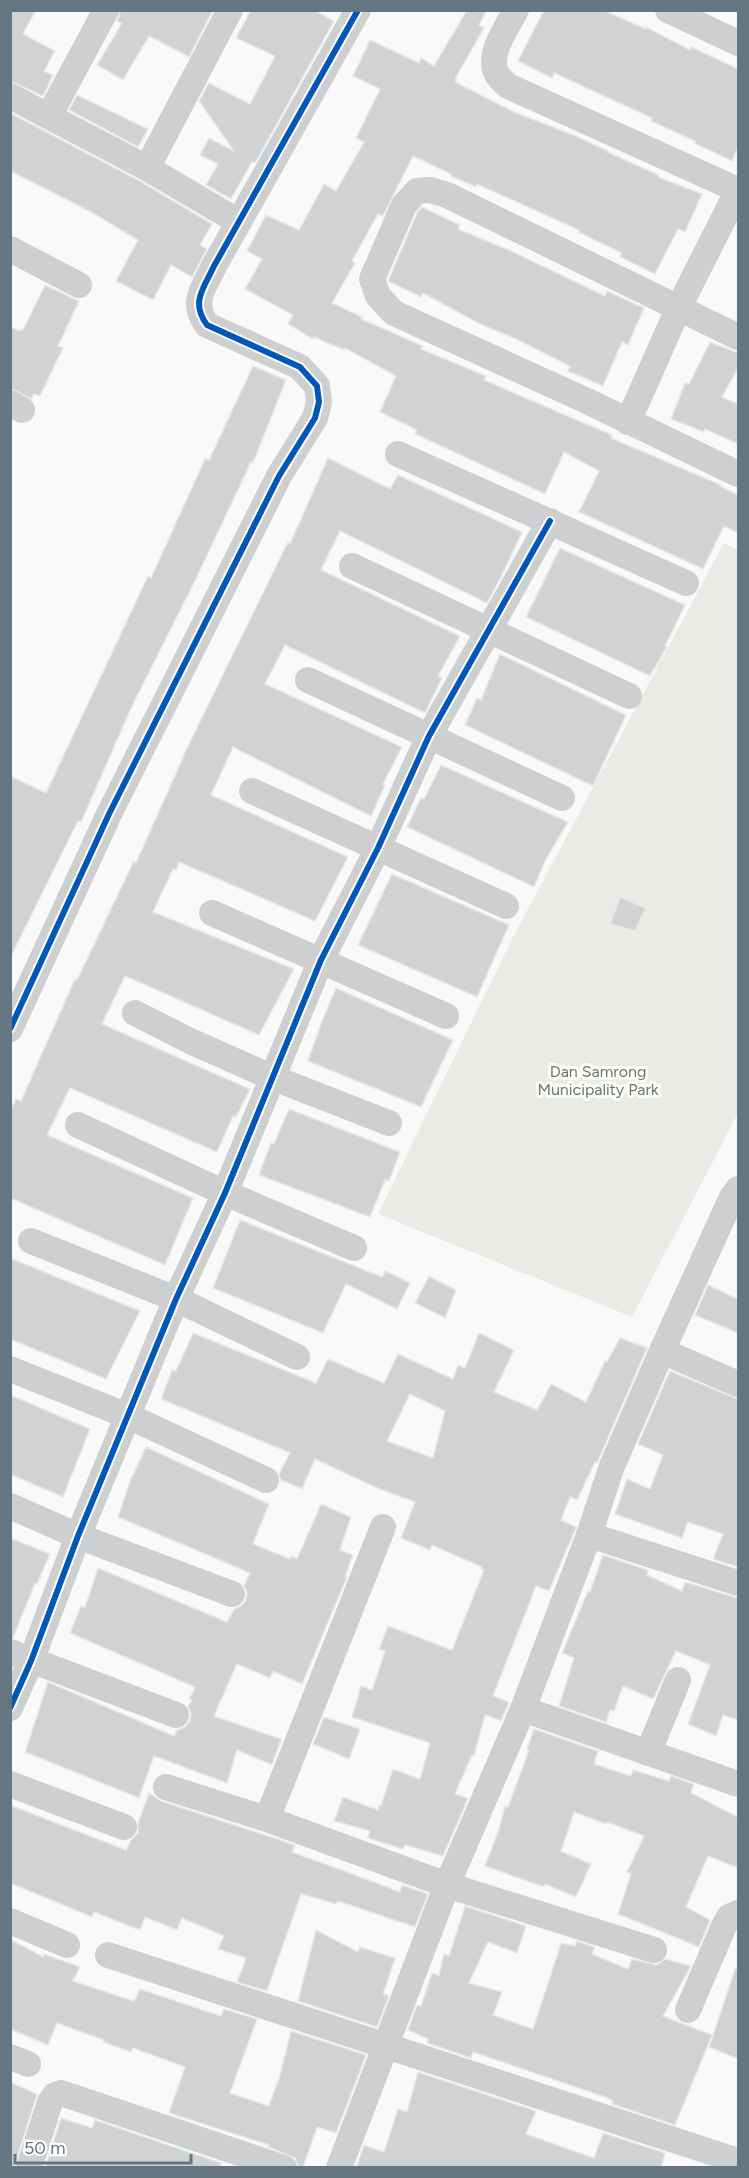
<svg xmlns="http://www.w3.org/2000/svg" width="749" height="2178" font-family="Figtree,sans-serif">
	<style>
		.green { fill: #e8ebe6 }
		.building { fill: #d0d2d3; stroke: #e8e8e8; stroke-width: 1.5; fill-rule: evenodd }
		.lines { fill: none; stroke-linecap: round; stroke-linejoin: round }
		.minor { stroke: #cecfd0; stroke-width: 26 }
		.cycleway-casing { stroke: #fff; stroke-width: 10 }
		.cycleway { stroke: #0057b8; stroke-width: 6 }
		.labels { text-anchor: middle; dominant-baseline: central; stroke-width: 6; stroke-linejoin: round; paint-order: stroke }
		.park-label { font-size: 16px; fill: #687a64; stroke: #fff }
	</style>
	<rect width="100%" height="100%" fill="#f9f9f9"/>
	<path class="green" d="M724 543 738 550V1113L632 1317 378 1214 513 937Z"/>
	<g class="building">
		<path d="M10 10H36L23 34 55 51 44 71 53 75 43 96 10 81Z"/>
		<path d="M121 10H213L189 57 149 36 123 80 97 65 122 23 117 21Z"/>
		<path d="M251 10H314L334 21 255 163 252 162 231 199 206 185 218 164 200 155 209 138 234 151 199 101 209 83 250 104 275 56 236 38Z"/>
		<path d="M467 10H487L479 25 484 28 455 79 457 80 455 82 514 112 576 136 608 151 607 152 659 175 658 177 702 194 685 232 678 229 655 274 620 257 622 253 578 232 579 230 477 184 476 187 450 176 451 174 413 156 383 216 378 214 352 261 355 263 332 303 362 317 361 319 423 346 421 349 486 376 484 380 612 435 611 438 721 485 720 486 738 495V533L724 526 703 569 579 512 599 471 564 452 545 494 415 434 417 430 380 412 396 376 345 348 344 350 314 337 313 339 288 324 293 315 245 289 262 259 247 251 266 215 299 230 324 184 336 191 364 142 356 138 380 89 353 76 370 40 419 63 421 58 434 66Z"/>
		<path d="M544 10H603L646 29V27L690 50 692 47 738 69V147L732 161 694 143 695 141 651 121 652 118 554 73 552 78 518 61Z"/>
		<path d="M77 95 148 129 138 147 69 110Z"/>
		<path d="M10 113 140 181 212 224 200 245 207 249 192 277 171 265 153 300 116 281 138 240 91 212 10 171Z"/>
		<path d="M422 207 460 225 458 229 509 250 605 296 607 291 644 308 628 345 622 342 603 386 568 371 570 366 516 339 480 324 423 293 421 297 388 281 417 213Z"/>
		<path d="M45 285 79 301 58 346 63 348 40 396 34 394 31 399 10 388V327L20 331 21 329 23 330Z"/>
		<path d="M710 342 738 353V368L722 397 738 404V444L705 429 704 432 671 419 685 383 689 384Z"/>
		<path d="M253 366 286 380 253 463 251 462 193 585 133 704 81 822 78 821 10 958V776L46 793 148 576 151 578 205 459 209 460Z"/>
		<path d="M328 458 390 489 398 475 522 532 502 575 487 603 340 531 321 570 460 636 438 676 442 678 425 713 285 645 265 684 402 747 383 784 385 785 371 816 233 747 211 795 348 857 315 921 179 862 176 870 173 869 153 912 294 969 259 1035 125 976 102 1024 250 1089 236 1117 233 1116 217 1152 70 1088 47 1135 193 1198 165 1265 10 1198V1111L16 1099 21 1101 75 979 77 980 134 861 136 863 189 744 288 542 290 544Z"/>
		<path d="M560 548 685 605 665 646 667 647 650 676 526 617Z"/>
		<path d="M500 654 626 715 593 786 465 725 477 698 481 700Z"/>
		<path d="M441 765 568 822 546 859 534 887 407 827 421 798 424 799Z"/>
		<path d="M392 874 509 925 477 997 358 945Z"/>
		<path d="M620 897 646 908 635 931 610 924Z"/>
		<path d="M336 988 453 1040 421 1107 308 1061 322 1021Z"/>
		<path d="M289 1109 400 1152 389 1181 385 1180 370 1217 259 1175 271 1143 274 1144Z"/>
		<path d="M240 1220 382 1277 386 1271 410 1283 397 1309 346 1284 323 1333 213 1288Z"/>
		<path d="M10 1258 140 1311 106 1379 10 1339Z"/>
		<path d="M429 1276 456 1290 445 1318 415 1303Z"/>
		<path d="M708 1285 738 1299V1333L695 1315Z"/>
		<path d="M193 1333 316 1383 328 1359 384 1383 398 1354 453 1379 458 1365 465 1368 479 1333 514 1350 494 1392 537 1410 551 1384 586 1402 605 1361 607 1362 620 1338 647 1348 597 1463 595 1462 577 1500 570 1497 561 1520 576 1527 575 1530 549 1591 536 1586 493 1696 509 1702 501 1721 485 1715 474 1756 472 1755 455 1794 468 1798 443 1856 405 1845 403 1849 368 1838 370 1831 334 1821 343 1797 378 1810 379 1806H381L393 1769 420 1779 430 1743 352 1717 361 1686 372 1690 385 1651 379 1649 388 1626 452 1650 484 1570 481 1569 482 1567 432 1545 430 1550 401 1538 415 1502 377 1488 315 1459 302 1489 281 1480 279 1474 290 1453 161 1399 172 1370 176 1371ZM410 1394 445 1411 433 1458 387 1441Z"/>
		<path d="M670 1371 738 1399V1567L713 1559 723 1534 688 1522 682 1538 615 1514 627 1479 650 1489 663 1455 638 1444Z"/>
		<path d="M10 1395 90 1429 63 1497 10 1474Z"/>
		<path d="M146 1447 269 1504 253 1544 290 1559 291 1556 297 1559 321 1504 351 1517 340 1550 353 1555 345 1577H347L302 1684 273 1671 270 1678 237 1664 214 1716 281 1739 272 1765 237 1750 227 1783 154 1756 139 1798 25 1752 48 1682 174 1736 177 1730 185 1727 190 1721 191 1713 188 1707 192 1700 189 1699 195 1687 70 1633 81 1606 85 1607 98 1568 227 1622 234 1609 241 1606 246 1600 247 1592 244 1586 250 1573 118 1517 130 1481Z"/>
		<path d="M10 1538 50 1554 37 1584 35 1583 13 1638 10 1637Z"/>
		<path d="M603 1555 648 1570 647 1575 682 1591 685 1582 738 1598V1720L723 1715 716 1736 688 1724 710 1665 676 1651 653 1699 623 1686 614 1711 610 1710 606 1722 559 1706 574 1658 562 1653 588 1591 590 1592Z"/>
		<path d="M324 1717 360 1729 349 1759 313 1744Z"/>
		<path d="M534 1729 598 1751 594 1764 631 1776 633 1770 669 1781 671 1776 694 1784 691 1793 738 1817V1868L708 1856 686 1907 710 1920 699 1947 618 1914 631 1874 627 1872 644 1836 607 1822 606 1824 574 1812 561 1851 591 1864 576 1897 545 1884 544 1887 485 1866 499 1829 505 1806 508 1807 529 1750 527 1749Z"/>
		<path d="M149 1793 161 1801 295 1845 292 1852 350 1873 400 1892 402 1885 428 1894 415 1927 338 1901 336 1904 301 1894 267 1991 237 1982 246 1958 218 1949 224 1936 182 1918 177 1930 145 1917 140 1930 94 1912 92 1917 10 1883V1805L126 1850 131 1840 138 1833V1823Z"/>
		<path d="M465 1906 526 1926 517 1953 488 1942 469 1983 502 1992 493 2015 533 2029 561 1943 575 1946 577 1941 595 1947 592 1954 628 1969 632 1959 657 1965 665 1959 691 1966 663 2016 712 2035 675 2125 612 2104 613 2101 605 2097 473 2052 471 2058 427 2043 428 2039 408 2030 417 2005 421 2006 432 1973 439 1975 444 1954 449 1956Z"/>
		<path d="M316 1930 358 1952 360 1947 395 1958 383 1994 389 1996 377 2027 298 2001Z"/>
		<path d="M10 1939 43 1957 44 1954 80 1967 73 1981 134 2001 140 1989 221 2016 224 2009 257 2019 230 2093 269 2106 280 2075 291 2031 366 2055 336 2133 317 2127 303 2168H299L295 2158 268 2147 269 2145 169 2113 185 2067 133 2048 131 2052 103 2042 104 2040 57 2023 48 2045 10 2029Z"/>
		<path d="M735 1969H738V2059L709 2047Z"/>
		<path d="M418 2072 536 2111 526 2134 594 2158 603 2133 665 2153 661 2168H356L364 2145 384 2152 398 2109 407 2112Z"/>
		<path d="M10 2082 37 2094 14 2168H10Z"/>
		<path d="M61 2118 92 2128 95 2120 221 2163 220 2168H45Z"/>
	</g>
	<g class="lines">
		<g class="minor">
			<path d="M516 10C507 28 485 56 498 76 501 80 505 83 508 86L738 190"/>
			<path d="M668 10 738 43"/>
			<path d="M10 96 147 168 239 222"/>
			<path d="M49 116 106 10"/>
			<path d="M147 168 230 10"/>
			<path d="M10 249 79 285"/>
			<path d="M738 337 447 195 430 190 417 191 404 205 372 279 378 296 394 313 587 401 738 474"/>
			<path d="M10 403 22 410"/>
			<path d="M628 422 678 309 738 190"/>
			<path d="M398 454 686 583"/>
			<path d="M352 566 629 696"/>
			<path d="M308 680 562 798"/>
			<path d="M252 791 506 906"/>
			<path d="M212 913 446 1016"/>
			<path d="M135 1013 190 1041 271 1077 389 1123"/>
			<path d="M10 1029 109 814 279 476 315 418 319 402 317 386 300 367 207 325C190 302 204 288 214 266L358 10"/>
			<path d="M78 1125 225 1193 354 1248"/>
			<path d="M31 1241 176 1299 297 1357"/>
			<path d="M662 1351 738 1384"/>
			<path d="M10 1369 128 1416 266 1480"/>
			<path d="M10 1506 78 1536 232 1594"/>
			<path d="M589 1535 738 1583"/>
			<path d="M10 1652 176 1715"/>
			<path d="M10 1708 31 1661 78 1536 176 1299 225 1193 321 960 378 848 429 736 550 521"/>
			<path d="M523 1709 738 1784"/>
			<path d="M648 1753 678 1680"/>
			<path d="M10 1784 124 1827"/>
			<path d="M166 1787 267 1819 447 1885 654 1950"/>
			<path d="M267 1819 383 1527"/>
			<path d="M10 1921 67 1945"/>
			<path d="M108 1955 738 2161"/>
			<path d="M688 2010 724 1926 729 1917 738 1913"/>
			<path d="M10 2057 28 2064"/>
			<path d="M29 2168 50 2102 55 2095 61 2093 284 2168"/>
			<path d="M339 2168 447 1885 523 1709 589 1535 612 1466 662 1351 732 1197 738 1189"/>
		</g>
		<g class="cycleway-casing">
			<g id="cycleway">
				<path d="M10 1029 109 814 279 476 315 418 319 402 317 386 300 367 207 325C190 302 204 288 214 266L358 10"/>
				<path d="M10 1708 31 1661 78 1536 176 1299 225 1193 321 960 378 848 429 736 550 521"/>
			</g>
		</g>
		<use href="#cycleway" class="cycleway"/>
	</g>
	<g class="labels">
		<g class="park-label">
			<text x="598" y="1071">Dan Samrong<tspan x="598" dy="18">Municipality Park</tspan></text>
		</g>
	</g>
	<rect width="749" height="2178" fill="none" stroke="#657683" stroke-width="24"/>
	<path d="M15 2154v9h176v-9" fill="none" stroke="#657683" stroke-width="3"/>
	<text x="24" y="2154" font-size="18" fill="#657683" stroke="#ffffff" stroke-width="4.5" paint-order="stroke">50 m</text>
</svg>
